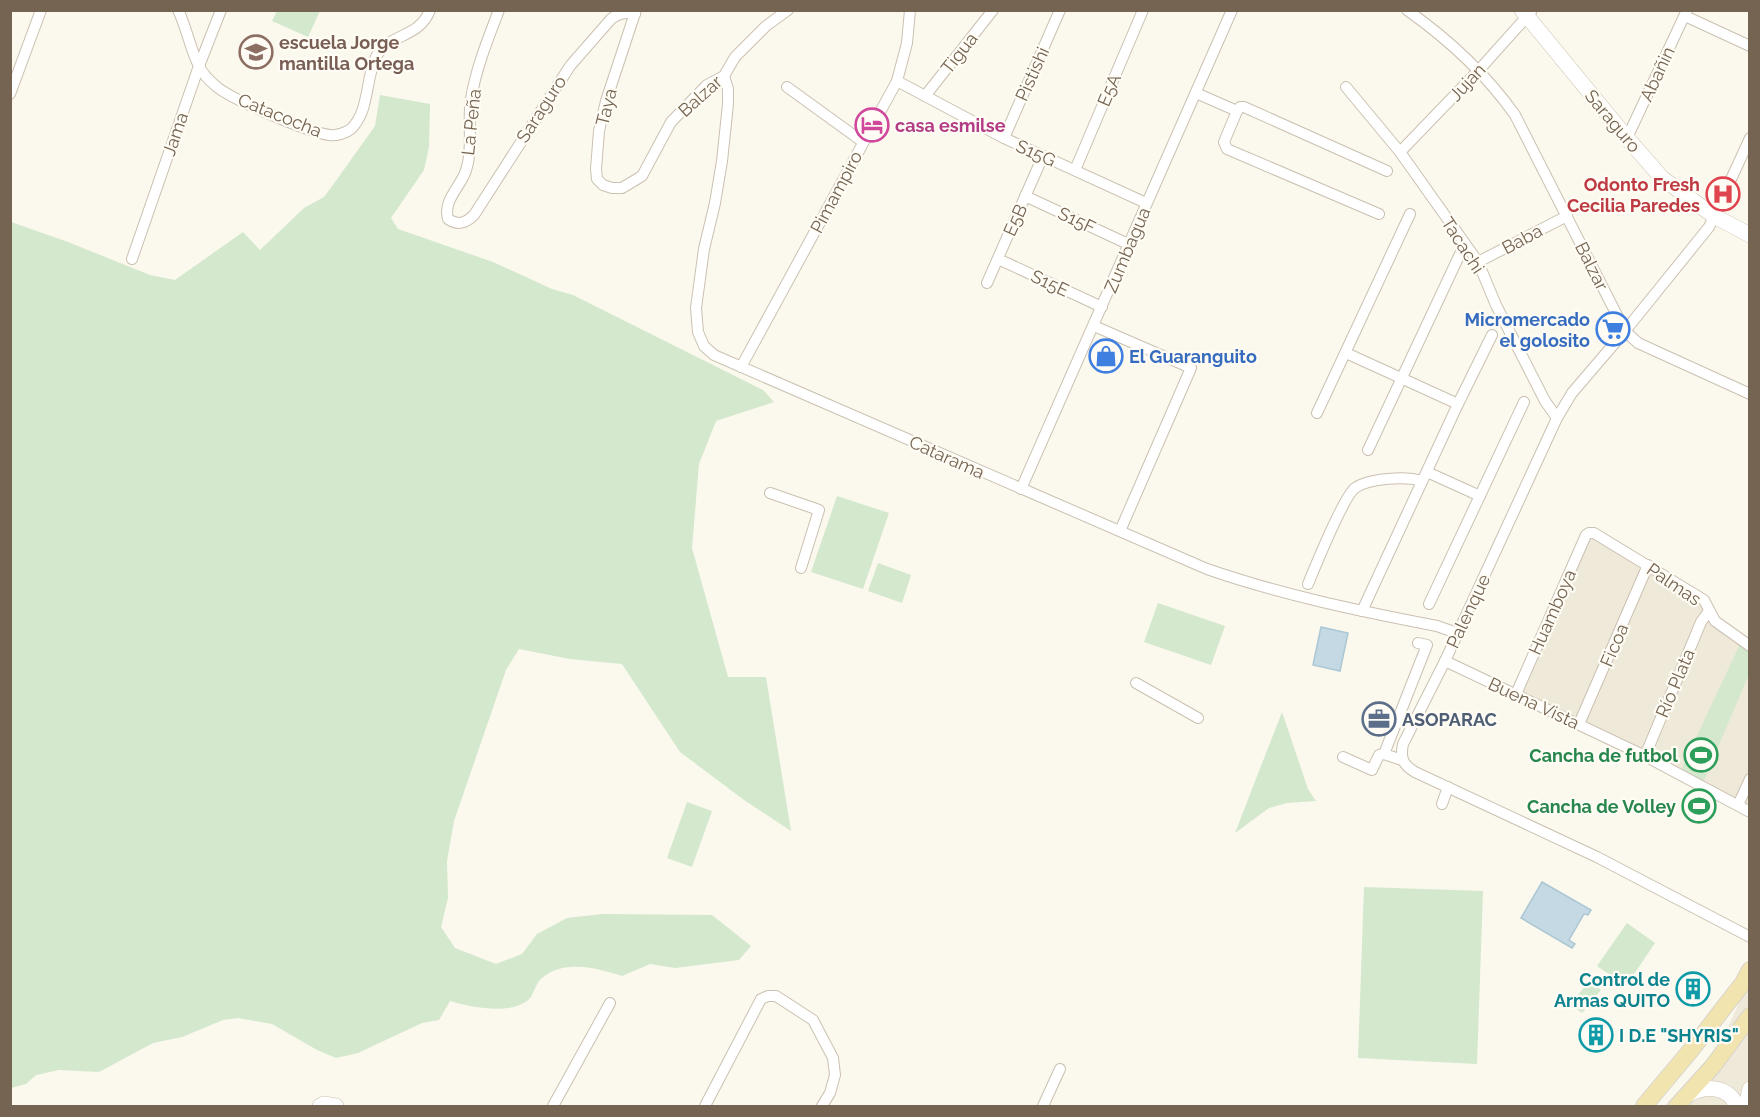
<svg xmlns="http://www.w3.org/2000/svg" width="1760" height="1117" font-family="Raleway,sans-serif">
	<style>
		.residential { fill: #efe9da }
		.green { fill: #d3e8cd }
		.water { fill: #c4d9e3; stroke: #abc7d4; stroke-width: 1.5 }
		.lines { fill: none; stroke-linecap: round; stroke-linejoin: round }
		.street-casing { stroke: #cbc0b1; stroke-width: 12 }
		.secondary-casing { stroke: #cbbfad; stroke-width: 16 }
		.primary-casing { stroke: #d8d4cf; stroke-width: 18 }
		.street { stroke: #fff; stroke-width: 10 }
		.secondary { stroke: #fff; stroke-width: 15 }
		.primary { stroke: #f1e4af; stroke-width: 16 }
		.labels { text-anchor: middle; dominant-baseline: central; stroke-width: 4.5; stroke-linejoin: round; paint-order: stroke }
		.education-label { font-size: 18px; font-weight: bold; fill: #785e54; stroke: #fefcf4; text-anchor: start }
		.street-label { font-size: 18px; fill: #756452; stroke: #fefcf4 }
		.hotel-label { font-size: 18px; font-weight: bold; fill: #b23c85; stroke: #fefcf4; text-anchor: start }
		.health-label { font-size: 18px; font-weight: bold; fill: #be3a42; stroke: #fefcf4; text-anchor: end }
		.shop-label { font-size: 18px; font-weight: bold; fill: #366cbe; stroke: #fefcf4; text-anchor: end }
		.service-label { font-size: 18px; font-weight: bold; fill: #4e5e75; stroke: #fefcf4; text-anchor: start }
		.leisure-label { font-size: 18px; font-weight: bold; fill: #27864d; stroke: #fefcf4; text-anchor: end }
		.culture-label { font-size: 18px; font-weight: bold; fill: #0d838f; stroke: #fefcf4; text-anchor: end }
	</style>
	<rect width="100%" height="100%" fill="#fbf8ee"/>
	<g class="residential">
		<path d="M1589 533 1704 600 1709 611 1749 640V814L1516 694Z"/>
		<path d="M1749 981V1106H1664L1672 1098 1701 1086Z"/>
	</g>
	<g class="green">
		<path d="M277 11V10L320 11 308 37 272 21Z"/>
		<path d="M380 95 430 104 429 147 424 170 391 218 398 229 493 262 552 289 573 295 763 390 774 402 716 421 699 464 692 548 728 677H766L791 831 744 800 680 752 622 664 570 659 519 649 506 670 454 821 447 861 448 898 441 927 455 948 496 964 522 954 537 934 567 918 603 914 712 915 751 946 739 960 675 968 650 964 622 976C598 968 564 959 542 978 535 983 534 996 527 1001 509 1015 470 1007 450 1001L439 1020 422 1023 358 1053 336 1058 317 1050 272 1024 238 1018 223 1020 182 1037 153 1043 99 1072 59 1070 36 1075 26 1084 11 1088V222L68 242 150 275 175 280 243 232 260 250 304 208 324 197 330 189 375 126Z"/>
		<path d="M837 496 889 513 863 589 811 572Z"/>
		<path d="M878 563 911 575 902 603 868 591Z"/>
		<path d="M1158 603 1225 626 1211 665 1144 642Z"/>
		<path d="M1741 642 1749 648V674L1702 785 1679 774Z"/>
		<path d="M1282 712 1308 789 1316 801 1287 803 1269 808 1235 833Z"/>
		<path d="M1691 792 1715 805 1708 820 1684 807Z"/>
		<path d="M687 802 712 811 692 867 667 858Z"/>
		<path d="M1364 887 1483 891 1477 1064 1358 1058Z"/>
		<path d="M1627 923 1655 943 1626 986 1597 966Z"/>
		<path d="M1589 981 1601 990 1582 1013 1571 1004Z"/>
	</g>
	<g class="water">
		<path d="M1321 627 1348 633 1340 671 1313 665Z"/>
		<path d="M1542 882 1591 910 1588 915 1584 914 1569 940 1575 944 1572 948 1521 918Z"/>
	</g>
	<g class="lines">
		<g class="street-casing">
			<g id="street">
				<path d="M178 10C187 28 190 49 199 66 202 73 211 82 217 87 233 100 310 133 330 135 336 136 346 133 351 129 370 110 365 80 376 57 388 33 419 39 430 10"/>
				<path d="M499 10C488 39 476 68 471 99 467 122 474 150 465 173 459 188 443 201 448 219 458 226 466 223 474 215L570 66 611 19C619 13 625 12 635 14"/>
				<path d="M636 10 606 101 599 131 596 169 597 179 603 185 612 188H622L642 176 671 122 707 85 724 76 735 57 766 26 788 10"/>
				<path d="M1407 10C1448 39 1486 74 1515 115L1625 331 1638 343 1750 394"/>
				<path d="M1685 16 1750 46"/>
				<path d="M724 76 728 89V104L722 161 715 203 704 249 696 308 698 332 704 346 714 355 1207 569C1282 595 1359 611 1437 626L1457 633"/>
				<path d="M897 81 1004 138 1146 203"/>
				<path d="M787 87 863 142"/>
				<path d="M1346 87 1400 152 1478 262 1496 305 1545 401 1557 418"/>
				<path d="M1196 93 1237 111 1224 142 1227 149 1379 214"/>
				<path d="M10 94 41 10"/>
				<path d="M925 96 993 10"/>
				<path d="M1237 111 1240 107H1244L1387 171"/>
				<path d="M1004 138 1060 10"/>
				<path d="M1627 138 1687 10"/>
				<path d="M1750 138 1709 227 1625 331 1572 393 1557 418 1445 661 1403 744C1400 758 1403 765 1415 772L1597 857 1750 937"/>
				<path d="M1400 152 1479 70 1531 12"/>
				<path d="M1075 170 1143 10"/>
				<path d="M1025 196 1128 244"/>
				<path d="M132 259 199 66 221 10"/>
				<path d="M998 259 1102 307"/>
				<path d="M1478 262 1567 216"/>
				<path d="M987 283 1043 156"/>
				<path d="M1094 326 1191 368 1120 531"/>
				<path d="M1346 353 1458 404"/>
				<path d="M741 367 897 81 907 43 910 10"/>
				<path d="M1317 413 1410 214"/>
				<path d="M1368 450 1460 254"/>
				<path d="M1427 472 1480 496"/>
				<path d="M1021 489 1232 10"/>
				<path d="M770 493 819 510 801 568"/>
				<path d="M1308 584C1315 567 1344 496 1355 488 1369 478 1406 476 1422 481"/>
				<path d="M1429 604 1524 402"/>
				<path d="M1362 611 1458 404 1492 335"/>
				<path d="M1445 661 1645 756 1750 812"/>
				<path d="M1136 683 1198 718"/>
				<path d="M1516 694 1586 535 1589 533H1594L1704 600 1715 621 1750 646"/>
				<path d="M1579 724 1648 565"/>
				<path d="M1645 756 1701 622 1709 611"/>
				<path d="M1343 757 1372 770 1379 755 1384 754"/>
				<path d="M1402 760 1384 754 1427 645 1418 643"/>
				<path d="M1442 804 1448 787"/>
				<path d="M1738 805 1750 779"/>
				<path d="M553 1106 610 1003"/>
				<path d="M705 1106 761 999 768 996H776L813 1020 833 1058 835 1075 830 1093 822 1106"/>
				<path d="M1043 1106 1060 1069"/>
			</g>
		</g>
		<g class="secondary-casing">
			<g id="secondary">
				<path d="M1522 10 1627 138 1662 178 1714 216 1750 235"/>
				<path d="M1689 1094C1707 1085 1728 1086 1737 1106"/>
				<path d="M320 1106 324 1104 336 1106"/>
				<path d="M1746 1106 1750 1089"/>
			</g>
		</g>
		<g class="primary-casing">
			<g id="primary">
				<path d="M1644 1106 1691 1050 1743 983 1750 970"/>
				<path d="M1677 1106 1713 1066 1750 1016"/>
			</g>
		</g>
		<use href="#street" class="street"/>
		<use href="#secondary" class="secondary"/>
		<use href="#primary" class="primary"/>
	</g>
	<defs>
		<g id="school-ring" transform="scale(1.725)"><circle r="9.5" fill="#fefcf4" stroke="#8d6e63" stroke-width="1.5"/><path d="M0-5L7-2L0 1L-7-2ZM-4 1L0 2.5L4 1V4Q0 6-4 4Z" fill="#8d6e63"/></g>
		<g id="hotel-ring" transform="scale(1.725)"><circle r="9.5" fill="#fefcf4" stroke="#d1479c" stroke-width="1.5"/><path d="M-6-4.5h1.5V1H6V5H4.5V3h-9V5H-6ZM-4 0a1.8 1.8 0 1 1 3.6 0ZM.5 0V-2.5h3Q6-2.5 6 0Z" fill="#d1479c"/></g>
		<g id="hospital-ring" transform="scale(1.725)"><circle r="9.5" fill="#fefcf4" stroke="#e0444e" stroke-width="1.5"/><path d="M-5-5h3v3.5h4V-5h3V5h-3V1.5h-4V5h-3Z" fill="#e0444e"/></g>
		<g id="supermarket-ring" transform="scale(1.725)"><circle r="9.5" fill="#fefcf4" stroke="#3f7fe0" stroke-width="1.5"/><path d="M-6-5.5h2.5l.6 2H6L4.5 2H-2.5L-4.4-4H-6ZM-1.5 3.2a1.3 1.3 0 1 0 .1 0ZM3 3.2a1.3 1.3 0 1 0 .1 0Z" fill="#3f7fe0"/></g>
		<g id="shop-ring" transform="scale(1.725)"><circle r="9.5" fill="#fefcf4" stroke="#3f7fe0" stroke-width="1.5"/><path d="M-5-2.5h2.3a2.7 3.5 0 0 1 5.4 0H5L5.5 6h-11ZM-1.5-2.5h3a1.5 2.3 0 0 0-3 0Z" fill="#3f7fe0"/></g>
		<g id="office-ring" transform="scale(1.725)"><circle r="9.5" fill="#fefcf4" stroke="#5c6f8a" stroke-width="1.5"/><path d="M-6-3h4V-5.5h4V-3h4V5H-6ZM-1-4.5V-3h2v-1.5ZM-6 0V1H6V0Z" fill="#5c6f8a"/></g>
		<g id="stadium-ring" transform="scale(1.725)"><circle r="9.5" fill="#fefcf4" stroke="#2e9e5b" stroke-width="1.5"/><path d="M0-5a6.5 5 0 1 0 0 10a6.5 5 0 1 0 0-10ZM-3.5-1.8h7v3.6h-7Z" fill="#2e9e5b"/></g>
		<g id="building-ring" transform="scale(1.725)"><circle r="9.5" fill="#fefcf4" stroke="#0f9aa8" stroke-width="1.5"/><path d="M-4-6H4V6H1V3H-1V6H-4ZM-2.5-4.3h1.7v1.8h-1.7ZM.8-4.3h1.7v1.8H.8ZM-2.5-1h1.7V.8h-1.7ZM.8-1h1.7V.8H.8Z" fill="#0f9aa8"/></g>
	</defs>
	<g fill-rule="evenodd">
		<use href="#school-ring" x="256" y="52"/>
		<use href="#hotel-ring" x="872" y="125"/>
		<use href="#hospital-ring" x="1723" y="194"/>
		<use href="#supermarket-ring" x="1613" y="329"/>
		<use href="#shop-ring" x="1106" y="356"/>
		<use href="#office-ring" x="1379" y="719"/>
		<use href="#stadium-ring" x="1701" y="755"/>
		<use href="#stadium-ring" x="1699" y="806"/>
		<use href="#building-ring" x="1693" y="989"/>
		<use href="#building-ring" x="1596" y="1035"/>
	</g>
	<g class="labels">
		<g class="education-label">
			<text x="279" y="42">escuela Jorge<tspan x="279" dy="21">mantilla Ortega</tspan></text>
		</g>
		<g class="street-label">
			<text transform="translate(959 53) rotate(-52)">Tigua</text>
			<text transform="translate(1032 74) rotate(-66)">Pistishi</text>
			<text transform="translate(1657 74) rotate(-65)">Abañin</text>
			<text transform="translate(1467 82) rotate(-47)">Jujan</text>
			<text transform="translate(1109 90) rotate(-67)">E5A</text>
			<text transform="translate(700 96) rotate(-42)">Balzar</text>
			<text transform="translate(606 107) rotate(-76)">Taya</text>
			<text transform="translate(541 109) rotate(-57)">Saraguro</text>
			<text transform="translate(280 115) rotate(22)">Catacocha</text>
			<text transform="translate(1613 121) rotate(50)">Saraguro</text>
			<text transform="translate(471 122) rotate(-84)">La Peña</text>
			<text transform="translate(175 134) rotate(-71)">Jama</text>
			<text transform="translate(1036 153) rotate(24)">S15G</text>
			<text transform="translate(836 192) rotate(-62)">Pimampiro</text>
			<text transform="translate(1015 220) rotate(-66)">E5B</text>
			<text transform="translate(1077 220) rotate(25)">S15F</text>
			<text transform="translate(1522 239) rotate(-28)">Baba</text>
			<text transform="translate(1463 245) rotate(57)">Tacachi</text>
			<text transform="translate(1127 250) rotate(-67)">Zumbagua</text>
			<text transform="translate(1592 266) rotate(63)">Balzar</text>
			<text transform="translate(1050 283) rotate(25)">S15E</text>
			<text transform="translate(947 457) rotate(24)">Catarama</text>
			<text transform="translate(1674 584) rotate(34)">Palmas</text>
			<text transform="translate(1468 611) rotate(-65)">Palenque</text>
			<text transform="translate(1552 612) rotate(-66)">Huamboya</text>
			<text transform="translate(1614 645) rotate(-67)">Ficoa</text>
			<text transform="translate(1675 683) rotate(-67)">Río Plata</text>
			<text transform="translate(1534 703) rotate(25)">Buena Vista</text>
		</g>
		<g class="hotel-label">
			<text x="895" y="125">casa esmilse</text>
		</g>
		<g class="health-label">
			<text x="1700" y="184">Odonto Fresh<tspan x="1700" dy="21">Cecilia Paredes</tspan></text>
		</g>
		<g class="shop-label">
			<text x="1590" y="319">Micromercado<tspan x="1590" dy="21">el golosito</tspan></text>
			<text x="1129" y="356" text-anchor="start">El Guaranguito</text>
		</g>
		<g class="service-label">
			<text x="1402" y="719">ASOPARAC</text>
		</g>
		<g class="leisure-label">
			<text x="1678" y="755">Cancha de futbol</text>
			<text x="1676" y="806">Cancha de Volley</text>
		</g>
		<g class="culture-label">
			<text x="1670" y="979">Control de<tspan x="1670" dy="21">Armas QUITO</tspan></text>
			<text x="1619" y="1035" text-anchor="start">I D.E "SHYRIS"</text>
		</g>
	</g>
	<rect width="1760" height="1117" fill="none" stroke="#756452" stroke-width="24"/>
</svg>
